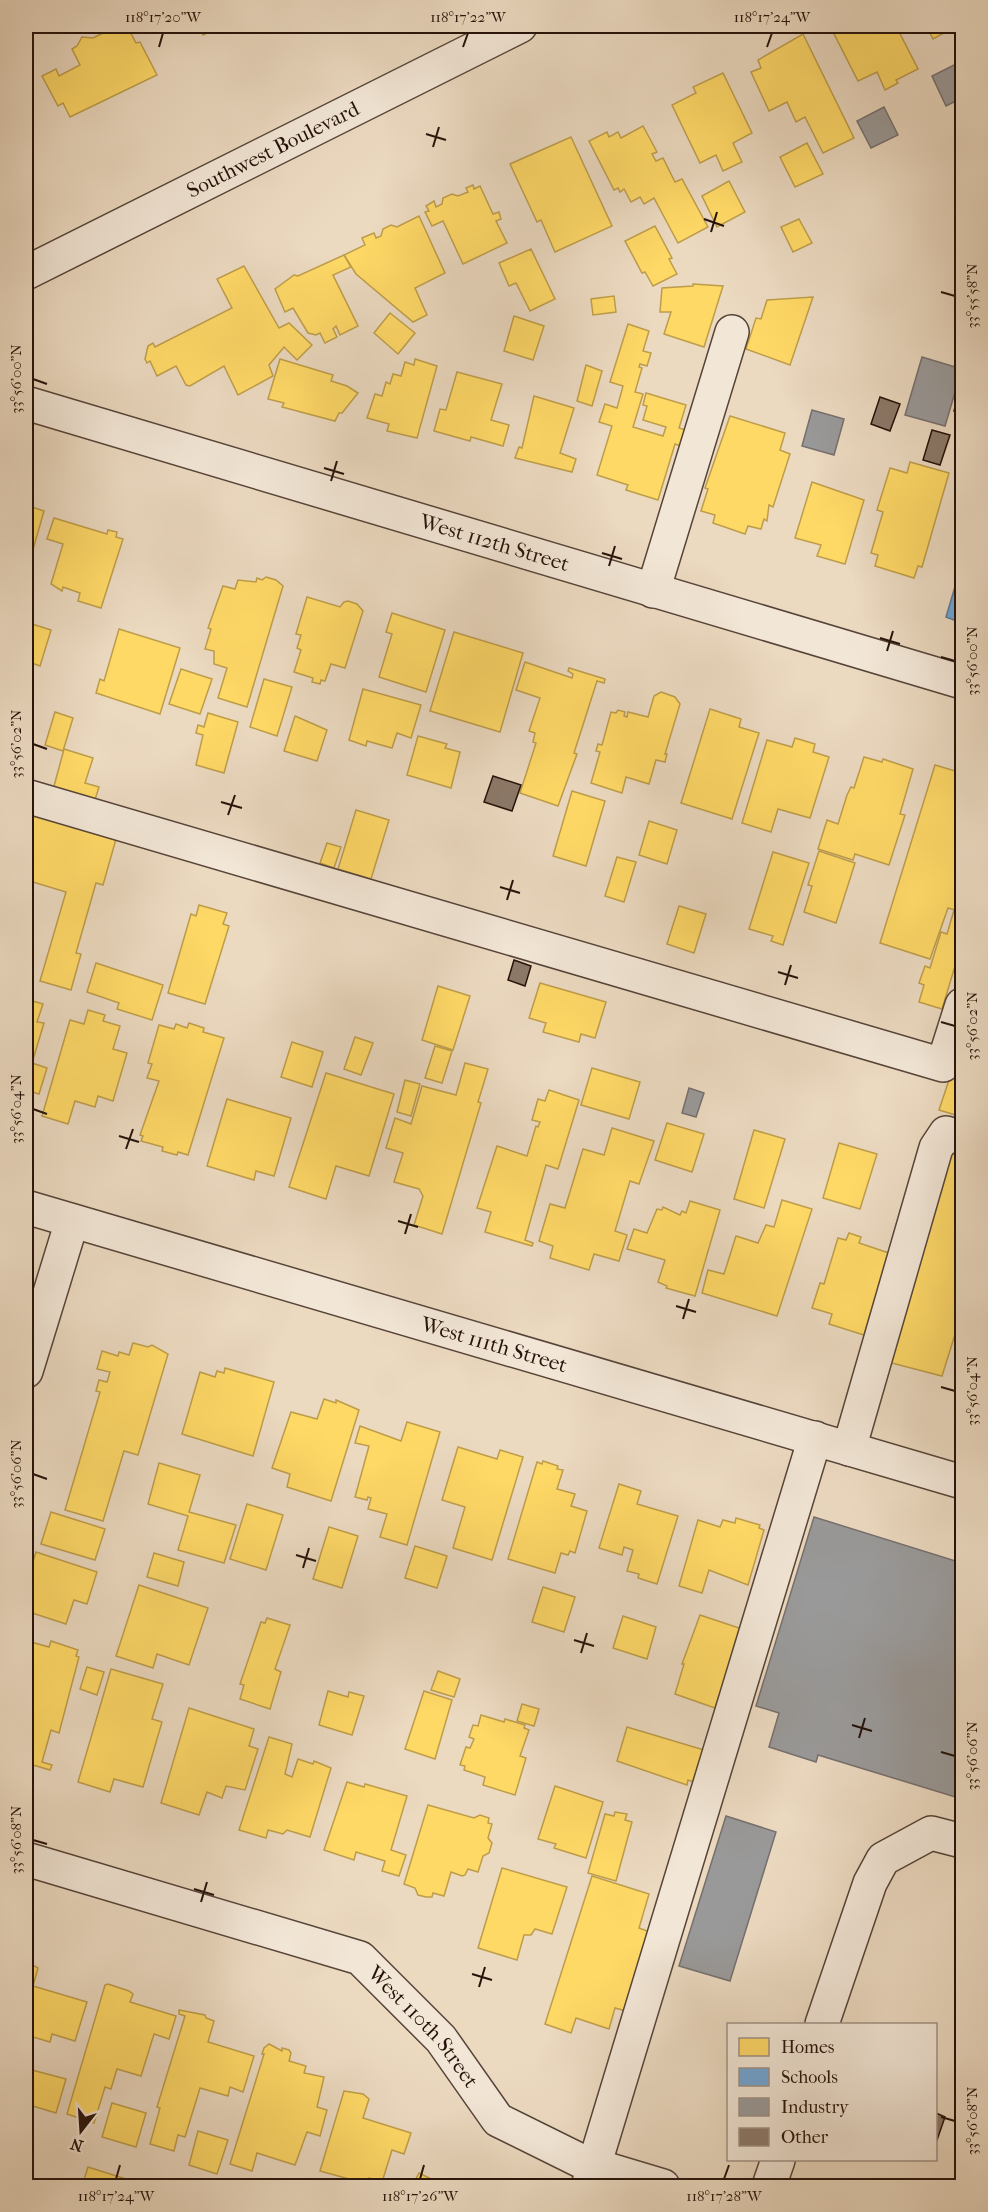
<svg xmlns="http://www.w3.org/2000/svg" width="988" height="2212" font-family="'IM FELL French Canon',serif">
	<style>
		.homes { fill: #ffd966; stroke: #be9d4a; stroke-width: 1.5 }
		.schools { fill: #6fa8dc; stroke: #597b9d; stroke-width: 1.5 }
		.industry { fill: #999; stroke: #76706e; stroke-width: 1.5 }
		.building { fill: #8c7969; stroke: #26120a; stroke-width: 1.5 }
		.lines { fill: none; stroke-linecap: round; stroke-linejoin: round }
		.minor-casing { stroke: #574438; stroke-width: 36 }
		.minor { stroke: #f2e6d6; stroke-width: 33 }
		.ticks { fill: none; stroke: #26120a; stroke-width: 2 }
		.labels { text-anchor: middle; dominant-baseline: central; stroke-width: 6; stroke-linejoin: round; paint-order: stroke }
		.street-label { font-size: 21px; fill: #26120a; stroke: #f2e6d6 }
		.neatline { fill: none; stroke: #26120a; stroke-width: 2 }
		.ticks-label { font-size: 15px; text-anchor: middle; fill: #26120a }
	</style>
	<rect width="100%" height="100%" fill="#ebd9c0"/>
	<filter id="stains"><feTurbulence type="fractalNoise" baseFrequency=".00333" numOctaves="4"/><feColorMatrix values="0 0 0 0 .2 0 0 0 0 .09 0 0 0 0 .02 0 0 0 .5 -.17"/></filter>
	<radialGradient id="worn" r=".72"><stop offset=".6" stop-color="#630" stop-opacity="0"/><stop offset="1" stop-color="#630" stop-opacity=".3"/></radialGradient>
	<g class="homes">
		<path d="M117 26H127L136 43 140 42 157 75 70 117 63 103 58 106 42 76 56 69 59 76 80 65 72 49 77 46 82 37 93 38Z"/>
		<path d="M198 26H239L225 32 222 26 203 35Z"/>
		<path d="M830 26H896L918 69 896 80 898 83 885 90 877 72 858 81Z"/>
		<path d="M930 26H962V42L953 28 933 39 927 27Z"/>
		<path d="M803 34 854 138 823 153 805 117 796 122 787 102 769 111 751 72 761 68 758 60Z"/>
		<path d="M723 73 752 133 733 143 742 162 723 171 716 155 700 163 672 105 696 93 693 87Z"/>
		<path d="M26 113 31 136 26 137Z"/>
		<path d="M643 126 657 152 652 154 656 161 663 158 675 182 682 179 708 227 678 243 654 198 644 204 640 197 631 202 624 189 620 192 618 188 614 190 589 141 607 132 609 137 618 132 621 138Z"/>
		<path d="M571 137 612 226 555 252 541 220 537 222 510 164Z"/>
		<path d="M807 143 823 174 795 187 780 157Z"/>
		<path d="M729 181 745 212 717 227 702 196Z"/>
		<path d="M473 185 474 189 480 186 493 214 499 212 501 219 496 221 507 243 463 264 443 221 432 226 425 212 429 211 426 206 434 201 436 207 442 204 443 198 452 194 458 196 468 192 466 188Z"/>
		<path d="M419 216 445 273 415 288 427 315 413 322 356 274 344 255 365 245 362 238 374 233 376 238 381 236 383 229 391 225 397 227Z"/>
		<path d="M799 219 812 243 793 252 781 227Z"/>
		<path d="M655 226 672 258 669 259 677 274 653 286 645 272 642 273 625 241Z"/>
		<path d="M531 249 555 299 530 311 516 283 509 286 499 263Z"/>
		<path d="M344 255 351 267 333 275 358 326 340 335 336 326 333 329 337 337 325 343 320 333 316 335 308 333 293 308 285 312 275 289 294 275 298 276Z"/>
		<path d="M244 266 279 328 289 323 312 345 297 360 284 347 269 365 273 376 238 395 224 366 190 386 186 385 176 366 157 376 150 361 147 363 145 359 148 346 153 343 155 347 232 308 217 279Z"/>
		<path d="M693 284 723 286 704 347 664 334 671 312H660L662 288 693 286Z"/>
		<path d="M614 296 616 312 593 315 591 299Z"/>
		<path d="M813 297 790 365 746 349 756 318 761 319 767 300Z"/>
		<path d="M390 313 415 333 398 354 374 333Z"/>
		<path d="M514 316 544 326 533 360 504 351Z"/>
		<path d="M628 324 649 331 643 351 651 353 647 366 640 364 639 367 642 368 635 392 643 394 633 427 663 436 666 427 643 420 647 406 643 405 646 393 686 405 679 428 689 431 684 447 675 444 658 500 626 490 628 485 597 475 612 426 599 422 605 404 617 408 623 386 610 382Z"/>
		<path d="M280 359 333 375 331 381 347 386 358 393 342 413H339L335 421 282 407 284 403 268 399Z"/>
		<path d="M415 359 437 366 417 438 387 431 389 424 367 418 375 394 382 396 386 382 390 384 393 374 401 376 405 362 414 365Z"/>
		<path d="M586 365 602 371 592 406 577 401Z"/>
		<path d="M457 372 502 384 491 420 509 425 503 446 471 437 470 441 434 431 440 409 446 410Z"/>
		<path d="M534 396 574 408 560 453 576 459 572 472 515 458 519 447 522 448Z"/>
		<path d="M730 416 785 433 780 450 790 454 773 507 769 505 767 521 764 519 761 529 748 526 745 534 713 523 715 515 701 511 708 489 705 488Z"/>
		<path d="M910 462 949 473 922 567 918 566 914 578 875 566 878 555 871 553 883 512 877 510 890 468 907 473Z"/>
		<path d="M812 482 864 500 845 564 817 556 821 545 795 538Z"/>
		<path d="M26 505 44 511 26 574Z"/>
		<path d="M54 518 107 534 108 530 117 532 116 537 123 539 101 608 78 601 80 593 63 587 62 591 51 584 63 544 47 539Z"/>
		<path d="M266 577 276 580 283 586 247 707 218 698 227 668 214 664V651L205 649 211 629 208 628 223 586 235 589 238 580 256 582 257 578 262 580Z"/>
		<path d="M307 597 340 607 344 602 348 601 357 604 363 611 345 668 331 664 325 681 321 680 320 684 312 682 313 678 294 672 301 650 297 648 301 635 296 634Z"/>
		<path d="M392 613 445 630 426 692 379 677 392 634 386 632Z"/>
		<path d="M26 622 51 630 40 666 26 661Z"/>
		<path d="M119 629 180 648 160 714 96 693 100 679 104 681Z"/>
		<path d="M454 632 523 653 500 732 430 711Z"/>
		<path d="M525 662 572 678 573 674 568 671 569 668 605 679 604 683 597 681 574 753 577 754 558 806 520 793 536 743 533 742 535 733 529 731 540 698 516 690Z"/>
		<path d="M181 669 212 679 200 714 169 704Z"/>
		<path d="M264 679 292 687 277 736 250 727Z"/>
		<path d="M363 689 421 705 411 738 397 733 392 748 367 741 366 746 349 740Z"/>
		<path d="M661 692 675 697 680 704 665 754H667L665 762 656 760 649 784 626 777 622 793 591 783 600 752 596 751 598 744 602 745 611 712 616 713 618 710 625 712 624 716 627 717 628 712 648 717 654 696Z"/>
		<path d="M710 709 741 719 739 727 759 733 732 819 681 803Z"/>
		<path d="M55 712 73 718 63 751 45 745Z"/>
		<path d="M208 713 238 722 224 773 196 765 203 735 196 733 198 725 204 727Z"/>
		<path d="M295 716 327 730 317 761 284 751Z"/>
		<path d="M418 736 447 744 445 748 460 752 451 788 407 775Z"/>
		<path d="M795 738 815 744 813 752 829 757 810 818 778 809 771 832 742 823 767 740 792 747Z"/>
		<path d="M64 749 93 758 85 783 99 787 94 803 53 790Z"/>
		<path d="M864 757 882 762 883 759 913 769 900 814 905 815 889 865 855 854 853 860 818 849 827 820 838 824 847 795 851 787 854 788Z"/>
		<path d="M935 765 962 773V912L948 908 930 959 880 943Z"/>
		<path d="M572 791 605 801 586 866 553 856Z"/>
		<path d="M356 810 389 820 371 879 338 869Z"/>
		<path d="M26 813 116 839 103 885 96 883 76 953 81 954 71 990 40 981 66 892 26 880Z"/>
		<path d="M649 821 677 830 667 864 639 855Z"/>
		<path d="M327 843 341 847 334 868 320 863Z"/>
		<path d="M819 851 855 863 836 923 804 912 812 886 808 885Z"/>
		<path d="M773 852 809 863 783 945 771 941 773 936 749 929Z"/>
		<path d="M617 857 636 862 624 902 605 896Z"/>
		<path d="M199 905 227 913 223 924 229 926 205 1004 168 993 191 914 196 916Z"/>
		<path d="M679 906 706 914 694 953 667 944Z"/>
		<path d="M954 910 962 912V943L942 1009 919 1002 924 985 919 983 925 966 930 968 941 932 947 934Z"/>
		<path d="M96 963 163 985 152 1020 117 1009 119 1003 87 992Z"/>
		<path d="M540 983 606 1002 595 1038 581 1034 579 1042 543 1032 546 1023 529 1018Z"/>
		<path d="M438 986 470 996 453 1050 422 1040Z"/>
		<path d="M26 999 43 1004 37 1022 44 1023 32 1063 47 1068 39 1094 26 1090Z"/>
		<path d="M88 1010 105 1015 103 1021 120 1026 113 1049 127 1053 113 1101 98 1096 95 1107 75 1101 68 1124 42 1116 70 1020 84 1024Z"/>
		<path d="M189 1023 204 1028 203 1032 224 1038 188 1155 178 1152 177 1155 162 1151 163 1147 141 1141 143 1136 140 1135 159 1081 147 1078 152 1064 148 1063 159 1025 174 1029 176 1024 187 1028Z"/>
		<path d="M355 1037 373 1043 361 1075 344 1069Z"/>
		<path d="M292 1042 323 1052 312 1087 281 1077Z"/>
		<path d="M435 1046 452 1051 442 1083 425 1078Z"/>
		<path d="M465 1063 488 1069 478 1102 481 1103 442 1234 414 1225 423 1196 419 1189 394 1182 403 1153 386 1148 395 1118 411 1124 422 1086 456 1095Z"/>
		<path d="M592 1068 640 1082 629 1119 581 1105Z"/>
		<path d="M326 1073 394 1094 369 1176 336 1166 326 1199 289 1187Z"/>
		<path d="M951 1074 962 1078V1117L939 1110Z"/>
		<path d="M405 1080 420 1084 411 1116 397 1112Z"/>
		<path d="M549 1090 579 1100 558 1169 546 1165 525 1240 533 1243 532 1246 485 1232 491 1212 477 1208 497 1146 527 1156 536 1126 538 1127 540 1122 532 1120 538 1099 545 1101Z"/>
		<path d="M227 1099 291 1118 274 1176 256 1171 254 1180 207 1166Z"/>
		<path d="M667 1123 704 1134 692 1172 655 1160Z"/>
		<path d="M612 1128 654 1141 639 1184 630 1181 615 1231 627 1235 619 1261 594 1254 589 1270 550 1258 553 1246 539 1241 550 1204 565 1208 583 1149 604 1155Z"/>
		<path d="M754 1130 785 1139 764 1208 734 1199Z"/>
		<path d="M839 1143 877 1154 860 1209 823 1198Z"/>
		<path d="M944 1151 962 1156V1312L942 1376 880 1360Z"/>
		<path d="M782 1200 812 1209 777 1316 702 1293 708 1270 724 1274 736 1236 758 1243 766 1225 774 1227Z"/>
		<path d="M690 1201 720 1210 695 1296 666 1288 667 1286 658 1282 665 1260 627 1249 634 1229 647 1233 657 1209 662 1210 663 1207 680 1215 682 1211 686 1213Z"/>
		<path d="M849 1233 861 1237 859 1243 889 1253 864 1335 829 1324 832 1314 812 1308 820 1283 824 1284 838 1238 846 1240Z"/>
		<path d="M133 1343 148 1347 152 1345 168 1354 138 1455 124 1451 103 1521 65 1510 100 1392 96 1391 99 1380 107 1382 110 1372 97 1369 102 1351 118 1356 119 1352 129 1355Z"/>
		<path d="M225 1368 274 1382 253 1456 182 1434 200 1372 215 1377 217 1371 224 1373Z"/>
		<path d="M324 1399 336 1403V1400L359 1410 331 1501 287 1487 290 1474 272 1468 291 1412 317 1419Z"/>
		<path d="M407 1422 440 1432 407 1545 380 1537 387 1514 368 1509 371 1498 368 1497 367 1500 355 1497 369 1446 355 1443 360 1426 401 1441Z"/>
		<path d="M458 1447 497 1459 500 1450 523 1457 492 1560 453 1548 465 1507 442 1500Z"/>
		<path d="M543 1461 558 1466 557 1469 563 1470 557 1489 575 1494 571 1506 587 1511 575 1553 570 1551 568 1555 561 1553 555 1573 508 1559 537 1462 542 1464Z"/>
		<path d="M159 1463 200 1475 189 1512 236 1525 224 1563 178 1550 188 1516 148 1504Z"/>
		<path d="M619 1484 641 1491 637 1504 678 1516 657 1584 638 1578 639 1574 627 1571 633 1550 624 1547 622 1555 599 1548Z"/>
		<path d="M247 1504 283 1515 266 1570 230 1559Z"/>
		<path d="M51 1512 105 1529 95 1560 41 1544Z"/>
		<path d="M736 1518 760 1525 759 1528 764 1530 748 1585 709 1570 702 1593 679 1586 698 1520 720 1527 723 1520 735 1523Z"/>
		<path d="M329 1527 358 1536 342 1588 313 1579Z"/>
		<path d="M415 1546 447 1556 437 1588 405 1578Z"/>
		<path d="M36 1552 97 1572 87 1604 74 1600 66 1624 26 1611 28 1586 26 1584Z"/>
		<path d="M154 1553 184 1562 178 1586 147 1577Z"/>
		<path d="M139 1585 208 1608 189 1665 157 1654 153 1668 116 1656Z"/>
		<path d="M543 1587 575 1597 564 1632 532 1622Z"/>
		<path d="M700 1615 742 1629 715 1708 675 1694 684 1664H682Z"/>
		<path d="M623 1616 656 1627 647 1659 613 1648Z"/>
		<path d="M267 1618 290 1625 275 1669 281 1672 270 1709 240 1699 244 1685 240 1684 261 1622 265 1623Z"/>
		<path d="M51 1641 78 1650 76 1656 79 1657 59 1733 51 1730 42 1762 52 1765 50 1770 26 1763V1653L31 1642 49 1647Z"/>
		<path d="M87 1667 104 1672 97 1695 80 1689Z"/>
		<path d="M111 1669 163 1684 152 1719 162 1722 143 1787 114 1779 110 1792 78 1782Z"/>
		<path d="M438 1671 460 1679 454 1697 431 1690Z"/>
		<path d="M328 1691 348 1697 349 1692 364 1696 352 1735 319 1725Z"/>
		<path d="M424 1691 452 1700 435 1759 405 1749Z"/>
		<path d="M522 1704 539 1709 534 1726 517 1721Z"/>
		<path d="M189 1708 254 1729 249 1746 258 1749 245 1790 226 1786 222 1798 207 1792 199 1815 161 1803Z"/>
		<path d="M481 1715 504 1722 505 1719 525 1725 524 1728 529 1730 520 1756 526 1758 515 1795 483 1785 485 1777 464 1770 465 1766 460 1765 466 1747 470 1748 474 1739 469 1737 473 1725 478 1726Z"/>
		<path d="M627 1727 704 1750 694 1782 688 1780 687 1785 617 1761Z"/>
		<path d="M269 1737 292 1744 285 1774 292 1777 298 1759 313 1764 314 1761 331 1768 310 1837 287 1830 283 1834 268 1830 266 1838 239 1830Z"/>
		<path d="M347 1782 364 1787 365 1784 407 1796 391 1850 406 1855 399 1876 382 1871 385 1861 356 1852 354 1860 324 1850Z"/>
		<path d="M555 1786 603 1802 586 1858 554 1848 556 1844 538 1839Z"/>
		<path d="M428 1805 474 1818 480 1815 489 1818 488 1823 492 1824 488 1838 492 1843 489 1853 483 1856 478 1872 468 1869 465 1875 462 1876 451 1872 444 1896 433 1893 432 1897H426L418 1895 415 1888 404 1884Z"/>
		<path d="M615 1812 627 1814 625 1820 632 1822 616 1881 588 1873 605 1814 614 1816Z"/>
		<path d="M502 1868 567 1887 552 1934 535 1929 531 1935H524L517 1960 478 1948Z"/>
		<path d="M592 1876 649 1894 639 1928 650 1932 626 2011 615 2008 609 2029 576 2018 571 2033 545 2024Z"/>
		<path d="M26 1961 38 1968 33 1986 87 2002 75 2041 52 2034 50 2042 26 2035Z"/>
		<path d="M108 1984 129 1991 133 1994 130 2002 176 2016 169 2039 154 2034 141 2076 117 2069 111 2089 105 2087 94 2123 67 2114 105 1985Z"/>
		<path d="M179 2010 205 2015 206 2018 214 2021 208 2042 254 2056 243 2092 230 2087 228 2096 200 2088 185 2137 178 2135 174 2151 150 2144 160 2108 157 2107 185 2016 179 2014Z"/>
		<path d="M269 2044 282 2051V2048L289 2050 291 2053 289 2061 306 2066 304 2073 324 2077 317 2107 327 2110 320 2136 307 2132 295 2165 257 2153 252 2171 230 2164 264 2054H262L264 2048Z"/>
		<path d="M32 2070 66 2079 56 2113 26 2104V2091Z"/>
		<path d="M344 2091 363 2094 369 2099 363 2118 411 2133 404 2154 392 2150 382 2182 369 2178 367 2184 320 2171Z"/>
		<path d="M112 2103 146 2113 136 2147 102 2137Z"/>
		<path d="M198 2131 228 2140 217 2174 189 2165Z"/>
		<path d="M88 2167 126 2179 124 2186H82Z"/>
		<path d="M419 2173 445 2186H412Z"/>
	</g>
	<path class="schools" d="M962 563V623L946 617Z"/>
	<g class="industry">
		<path d="M958 63 962 72V98L946 106 932 76Z"/>
		<path d="M884 107 898 135 871 148 857 121Z"/>
		<path d="M922 357 962 369 945 426 905 415Z"/>
		<path d="M812 410 844 419 834 455 802 446Z"/>
		<path d="M689 1088 704 1093 696 1117 682 1113Z"/>
		<path d="M814 1517 962 1563V1799L818 1755 816 1762 769 1747 779 1713 756 1706Z"/>
		<path d="M726 1816 776 1832 730 1981 679 1966Z"/>
	</g>
	<g class="building">
		<path d="M962 381V413L954 411Z"/>
		<path d="M880 397 900 404 890 431 871 424Z"/>
		<path d="M932 430 950 435 940 465 923 460Z"/>
		<path d="M493 776 521 785 512 811 484 802Z"/>
		<path d="M514 960 531 966 525 986 508 980Z"/>
		<path d="M936 2113 945 2117 937 2140 936 2139Z"/>
	</g>
	<g class="lines">
		<g class="minor-casing">
			<g id="minor">
				<path id="s1" d="M26 273 520 26"/>
				<path id="s2" d="M26 403 962 682"/>
				<path d="M653 591 732 332"/>
				<path d="M26 796 943 1065 962 1005"/>
				<path id="s3" d="M26 1207 962 1482"/>
				<path d="M26 1371 72 1221"/>
				<path d="M849 1449 936 1148 946 1133 962 1138"/>
				<path id="s4" d="M26 1859 360 1958 441 2039 498 2120 583 2162 663 2186"/>
				<path d="M822 2024 870 1883 883 1859 931 1833 962 1841"/>
				<path d="M588 2186 815 1438"/>
				<path d="M769 2186 778 2160"/>
			</g>
		</g>
		<use href="#minor" class="minor"/>
	</g>
	<path class="ticks" d="M159 47 163 33M463 47 468 33M767 47 772 33M426 134 446 140M433 147 439 127M704 219 724 226M711 232 717 212M941 292 955 296M33 379 47 384M324 468 344 474M331 481 337 461M602 553 622 559M609 566 615 546M880 638 900 644M887 651 893 631M941 657 955 661M33 744 47 749M221 802 242 808M228 815 235 795M500 887 520 893M507 900 513 880M778 972 798 978M785 985 791 965M941 1022 955 1026M33 1109 47 1114M119 1136 139 1142M126 1149 133 1129M398 1221 418 1227M405 1234 411 1214M676 1306 696 1312M683 1319 689 1299M941 1387 955 1391M33 1474 47 1479M296 1555 316 1561M303 1568 309 1548M574 1640 594 1646M581 1653 587 1633M852 1725 872 1731M859 1738 865 1718M941 1752 955 1756M33 1840 47 1844M194 1889 214 1895M201 1902 207 1882M472 1974 492 1980M479 1987 485 1967M941 2117 955 2121M116 2179 120 2165M420 2179 424 2165M724 2179 729 2165"/>
	<g class="labels">
		<g class="street-label">
			<text stroke="none"><textPath href="#s1" startOffset="276">Southwest Boulevard</textPath></text>
			<text stroke="none"><textPath href="#s2" startOffset="489">West 112th Street</textPath></text>
			<text stroke="none"><textPath href="#s3" startOffset="488">West 111th Street</textPath></text>
			<text stroke="none"><textPath href="#s4" startOffset="442">West 110th Street</textPath></text>
		</g>
	</g>
	<rect width="988" height="2212" fill="none" stroke="#ebd9c0" stroke-width="66"/>
	<rect x="727" y="2023" width="210" height="138" fill="#f2e6d6" stroke="#a09184" stroke-width="1.5"/>
	<rect x="739" y="2038" width="30" height="18" fill="#ffd966" stroke="#a09184" stroke-width="1.5"/>
	<text x="781" y="2053" font-size="18" fill="#26120a">Homes</text>
	<rect x="739" y="2068" width="30" height="18" fill="#6fa8dc" stroke="#a09184" stroke-width="1.5"/>
	<text x="781" y="2083" font-size="18" fill="#26120a">Schools</text>
	<rect x="739" y="2098" width="30" height="18" fill="#999999" stroke="#a09184" stroke-width="1.5"/>
	<text x="781" y="2113" font-size="18" fill="#26120a">Industry</text>
	<rect x="739" y="2128" width="30" height="18" fill="#8c7969" stroke="#a09184" stroke-width="1.5"/>
	<text x="781" y="2143" font-size="18" fill="#26120a">Other</text>
	<g transform="translate(81 2131) rotate(197)" stroke="#f2e6d6" stroke-width="4.5" paint-order="stroke">
	<path d="M0-4.5L10 22L0 15L-10 22Z" fill="#26120a"/>
	<text y="-9" font-size="16" font-weight="bold" text-anchor="middle" fill="#26120a">N</text>
	</g>
	<rect x="33" y="33" width="922" height="2146" class="neatline"/>
	<g class="ticks-label">
		<text x="163" y="22">118°17'20"W</text>
		<text x="468" y="22">118°17'22"W</text>
		<text x="772" y="22">118°17'24"W</text>
		<text transform="translate(972 296) rotate(-90)" y="5">33°55'58"N</text>
		<text transform="translate(16 379) rotate(-90)" y="5">33°56'00"N</text>
		<text transform="translate(972 661) rotate(-90)" y="5">33°56'00"N</text>
		<text transform="translate(16 744) rotate(-90)" y="5">33°56'02"N</text>
		<text transform="translate(972 1026) rotate(-90)" y="5">33°56'02"N</text>
		<text transform="translate(16 1109) rotate(-90)" y="5">33°56'04"N</text>
		<text transform="translate(972 1391) rotate(-90)" y="5">33°56'04"N</text>
		<text transform="translate(16 1474) rotate(-90)" y="5">33°56'06"N</text>
		<text transform="translate(972 1756) rotate(-90)" y="5">33°56'06"N</text>
		<text transform="translate(16 1840) rotate(-90)" y="5">33°56'08"N</text>
		<text transform="translate(972 2121) rotate(-90)" y="5">33°56'08"N</text>
		<text x="116" y="2201">118°17'24"W</text>
		<text x="420" y="2201">118°17'26"W</text>
		<text x="724" y="2201">118°17'28"W</text>
	</g>
	<rect width="100%" height="100%" filter="url(#stains)"/>
	<rect width="100%" height="100%" fill="url(#worn)"/>
</svg>
